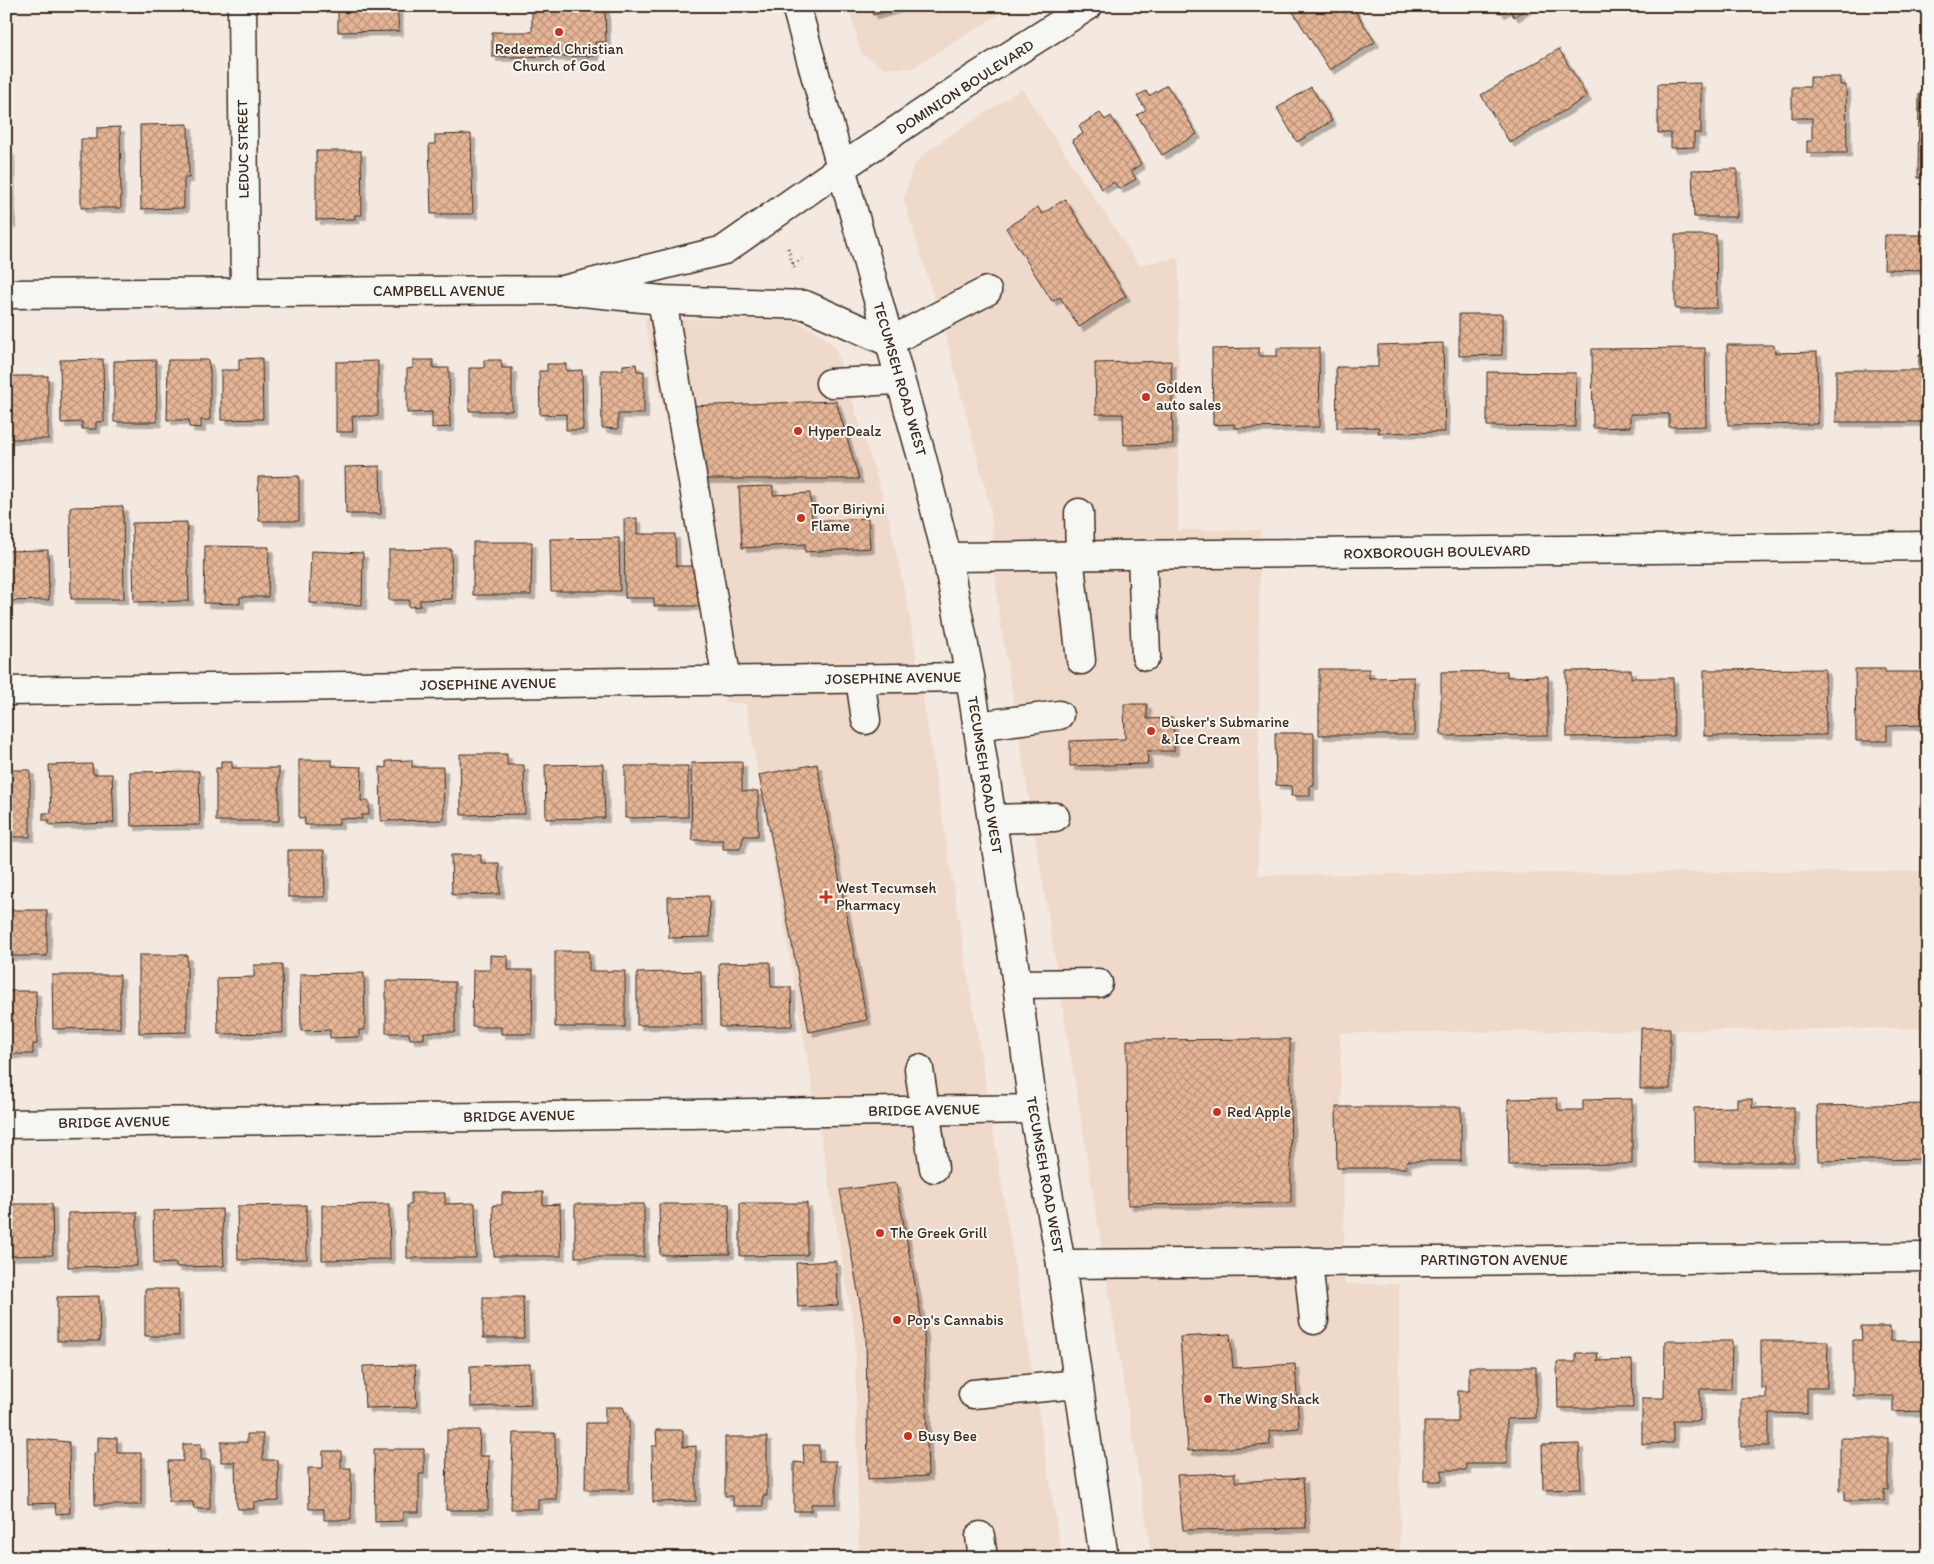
<svg xmlns="http://www.w3.org/2000/svg" width="1934" height="1564" font-family="Itim,sans-serif">
	<style>
		.built { fill: #efd9ca }
		.building { fill: url(#building-cross-hatch); stroke: #3b2a1e; filter: url(#shadow) }
		.lines { fill: none; stroke-linecap: round; stroke-linejoin: round }
		.minor-casing { stroke: #3b2a1e; stroke-width: 31 }
		.major-casing { stroke: #3b2a1e; stroke-width: 31 }
		.path { stroke: #3b2a1e; stroke-width: 3; stroke-dasharray: 1 4; stroke-linecap: butt }
		.minor { stroke: #f6f6f2; stroke-width: 28 }
		.major { stroke: #f6f6f2; stroke-width: 28 }
		.poi-dot { fill: #c8321e; stroke: #f6f6f2; stroke-width: 2 }
		.labels { text-anchor: middle; dominant-baseline: central; stroke-width: 4; stroke-linejoin: round; paint-order: stroke }
		.poi-label { font-size: 15px; fill: #3b2a1e; stroke: #f6f6f2; text-anchor: start }
		.street-label { font-size: 15px; fill: #3b2a1e; stroke: #f6f6f2 }
	</style>
	<defs>
		<pattern id="building-cross-hatch" width="8" height="8" patternUnits="userSpaceOnUse" patternTransform="scale(1.25)"><rect width="8" height="8" fill="#e5b596"/><path d="M0 0l8 8M0 8l8-8" fill="none" stroke="#bb937a"/></pattern>
		<filter id="shadow"><feDropShadow dx="4.5" dy="4.5" stdDeviation="0" flood-color="#0004"/></filter>
	</defs>
	<rect width="100%" height="100%" fill="#f3e9e0"/>
	<filter id="ink" filterUnits="userSpaceOnUse"><feTurbulence type="fractalNoise" baseFrequency=".02" numOctaves="2"/><feDisplacementMap in="SourceGraphic" scale="10" xChannelSelector="R" yChannelSelector="G"/><feConvolveMatrix kernelMatrix="1 2 1 2 8 2 1 2 1" color-interpolation-filters="sRGB"/></filter>
	<g filter="url(#ink)">
		<g class="built">
			<path d="M848 6H1013L912 68H884L861 53Z"/>
			<path d="M1022 89 1139 265 1179 257 1178 530H1260L1258 875 1928 871V1028L1340 1033 1345 1284H1399L1400 1558H1152L998 607 991 511 947 340 904 200 913 166 930 149Z"/>
			<path d="M644 318 793 320 815 330 835 347 886 506 909 612 1062 1558H859L855 1334 746 704 725 702Z"/>
		</g>
		<g class="building">
			<path d="M338 6H397L399 31 338 32Z"/>
			<path d="M532 6H605L606 42H595V56L492 57V32H532Z"/>
			<path d="M870 6H905L873 15Z"/>
			<path d="M1295 6H1352L1375 42 1330 70 1291 9Z"/>
			<path d="M1496 6H1531L1514 17 1509 8 1500 13Z"/>
			<path d="M1559 49 1587 97 1510 143 1481 95Z"/>
			<path d="M1810 77H1840V85H1846L1847 153H1807V141H1812V118H1792V87H1810Z"/>
			<path d="M1701 83V133H1694V147L1671 148V133H1658V84Z"/>
			<path d="M1167 85 1197 134 1162 155 1137 115 1146 110 1137 96 1146 91 1149 96Z"/>
			<path d="M1311 87 1332 121 1297 142 1277 108Z"/>
			<path d="M1919 94H1928V178H1918Z"/>
			<path d="M1100 113 1105 120 1111 116 1141 164 1131 171 1136 179 1119 189 1114 182 1102 189 1072 140 1083 134 1079 126Z"/>
			<path d="M188 124 189 178H184V208L141 209 140 125Z"/>
			<path d="M120 127 121 208H81V139H97V128Z"/>
			<path d="M471 134 473 214H431L429 144H435V135Z"/>
			<path d="M6 151H10L11 223H6Z"/>
			<path d="M316 151H361L362 215H355V219L316 220Z"/>
			<path d="M1737 169V217H1694L1692 170Z"/>
			<path d="M1065 199 1126 296 1079 327 1060 297 1052 301 1006 228 1038 207 1042 214Z"/>
			<path d="M1675 235H1716L1717 308 1675 309Z"/>
			<path d="M1885 235H1928V270L1884 269Z"/>
			<path d="M1459 314H1502V355L1459 356Z"/>
			<path d="M1443 343 1445 432 1378 433 1379 427 1337 428 1336 367H1378V345Z"/>
			<path d="M1727 345H1774L1775 353 1817 352 1818 424 1728 425Z"/>
			<path d="M1259 348V356H1277V348H1319L1320 427 1234 428V424L1213 425 1212 349Z"/>
			<path d="M1705 348 1706 426 1669 427V414H1630V427L1593 428 1592 349Z"/>
			<path d="M1919 355H1928V422H1836V370H1919Z"/>
			<path d="M262 358 263 419 221 420V370H239V359Z"/>
			<path d="M103 359 104 422H96V429H82V422L61 423 60 360Z"/>
			<path d="M156 360 157 422H114V361Z"/>
			<path d="M168 360H208L210 371V420H201V428L189 427V420H167Z"/>
			<path d="M413 360H433V368H449L450 427 432 428V412L407 413V369L413 368Z"/>
			<path d="M484 360H501L502 368H512V411H469V368H484Z"/>
			<path d="M378 361V416H352L353 432H336V362Z"/>
			<path d="M1171 361 1173 444 1124 445 1123 414H1096L1095 363Z"/>
			<path d="M547 364H566V371L582 370 583 430H566V414L540 415 539 371H547Z"/>
			<path d="M636 364 637 371H644V414H618V429L602 428 601 370H623V365Z"/>
			<path d="M1487 372 1576 373 1575 427 1487 426Z"/>
			<rect x="6" y="376" width="42" height="63"/>
			<path d="M836 401 859 479H702L686 406Z"/>
			<path d="M380 466 381 514H346L345 467Z"/>
			<path d="M299 476V521H259L258 477Z"/>
			<path d="M773 486V495L810 493 812 521 868 518 870 548 805 552V544L742 548 739 487Z"/>
			<path d="M123 506 124 599H71L70 507Z"/>
			<path d="M637 518V534H675L676 566H696L704 606H654V598H625L624 519Z"/>
			<path d="M187 522 189 601 134 602 132 523Z"/>
			<path d="M619 538 620 591H551L550 539Z"/>
			<path d="M473 542H532L531 595H473Z"/>
			<path d="M205 546 269 547 268 597H240V604L204 603Z"/>
			<path d="M451 549 452 599 420 600V606L409 607V600H389V550Z"/>
			<path d="M48 550 49 600 6 601V551Z"/>
			<path d="M311 551 363 553 362 605 309 603Z"/>
			<path d="M1319 669H1369V678L1414 677V735H1319Z"/>
			<path d="M1825 669 1826 735 1704 736V670Z"/>
			<path d="M1855 669H1885V672H1928V725L1887 726V741H1856Z"/>
			<path d="M1631 670V678H1673L1674 736 1567 737 1566 671Z"/>
			<path d="M1507 671V677L1548 676V735L1441 736V672Z"/>
			<path d="M1124 704H1147V719L1173 718 1174 751H1147L1148 764 1070 766V741L1125 739Z"/>
			<path d="M1275 733H1314V785H1310V796H1291L1292 786 1276 785Z"/>
			<path d="M460 754H507V765H524L525 814 461 815Z"/>
			<path d="M299 760H332V766L362 767 361 801H369V815H361L362 819 339 818V825H305V818H299Z"/>
			<path d="M412 760V767H443L444 820 381 821 380 767 386 768V761Z"/>
			<path d="M221 761H232V768H279V821H216V768H221Z"/>
			<path d="M742 762V791H758V836H744L740 849H723V840H692L691 763Z"/>
			<path d="M92 764 93 774H112L114 823 50 825 49 820H43V813H51L49 765Z"/>
			<path d="M603 764 605 818 546 819 545 765Z"/>
			<path d="M817 764 867 1020 809 1032 759 775Z"/>
			<path d="M625 766H688V817L625 818Z"/>
			<rect x="6" y="770" width="24" height="67"/>
			<path d="M199 771 200 825 131 826 130 772Z"/>
			<path d="M288 850H324L325 897H288Z"/>
			<path d="M451 855H481V863H499L500 894 452 895Z"/>
			<path d="M709 896 710 937 669 938 668 897Z"/>
			<rect x="9" y="910" width="38" height="46"/>
			<path d="M555 951H589V971H625V1027H555Z"/>
			<path d="M139 955H187V1032L139 1033Z"/>
			<path d="M490 955 508 956V970H533L532 1034H501V1027H472L473 970H490Z"/>
			<path d="M770 962 771 987H791L792 1026 720 1027 719 963Z"/>
			<path d="M254 965H282L283 1033 218 1034 217 978 254 977Z"/>
			<path d="M701 971 702 1025H637V973Z"/>
			<path d="M364 973 365 1030H359V1037L330 1038V1030L301 1031 300 974Z"/>
			<path d="M52 975H120V1028L53 1029Z"/>
			<path d="M386 981 455 982V1032H424V1039H410L409 1033H386Z"/>
			<path d="M6 991H36L37 1044H33V1054H6Z"/>
			<path d="M1641 1028H1670V1089H1640Z"/>
			<path d="M1290 1039 1291 1203 1128 1205 1127 1040Z"/>
			<path d="M1557 1098 1558 1110H1583V1100L1632 1099V1164L1509 1165 1508 1099Z"/>
			<path d="M1737 1099H1752V1108L1794 1107V1162H1695L1694 1108 1737 1107Z"/>
			<path d="M1928 1104V1159L1818 1161 1817 1106Z"/>
			<path d="M1336 1107H1461V1161H1406L1407 1168H1337Z"/>
			<path d="M896 1183 924 1332 928 1476 868 1479 866 1337 840 1190Z"/>
			<path d="M543 1192V1205L560 1204 561 1256H494L493 1205H502V1193Z"/>
			<path d="M411 1193H445V1204L475 1203 476 1258H407V1205H411Z"/>
			<path d="M740 1203H807V1255L740 1256Z"/>
			<path d="M6 1204H52L53 1255 6 1256Z"/>
			<path d="M389 1204 390 1259 322 1260V1205Z"/>
			<rect x="575" y="1204" width="69" height="53"/>
			<path d="M659 1204H729L730 1254 660 1255Z"/>
			<path d="M306 1205 307 1259 238 1260 237 1206Z"/>
			<path d="M222 1209 224 1266 176 1267V1263L154 1264 153 1211Z"/>
			<path d="M137 1212V1266L68 1267V1213Z"/>
			<path d="M836 1261 838 1305 798 1307 796 1263Z"/>
			<path d="M145 1289H178L179 1336H145Z"/>
			<path d="M99 1296 100 1341H57V1297Z"/>
			<path d="M483 1297H523L524 1338H483Z"/>
			<path d="M1861 1327H1890V1341H1928V1411L1893 1412V1396H1853V1340H1862Z"/>
			<path d="M1230 1334 1233 1368 1295 1364 1299 1428 1269 1431 1270 1445 1188 1451 1180 1337Z"/>
			<path d="M1665 1341H1732L1731 1389H1700V1421H1673V1443L1642 1444V1398H1664Z"/>
			<path d="M1761 1341H1828L1827 1388H1807V1414L1769 1413V1446H1741V1398H1766V1388H1761Z"/>
			<path d="M1576 1353H1598L1597 1361 1632 1360 1633 1408H1558L1557 1362H1576Z"/>
			<path d="M530 1364 531 1405 471 1407 470 1366Z"/>
			<path d="M415 1365 417 1407 365 1408 363 1366Z"/>
			<path d="M1469 1367H1536V1418L1507 1419V1464H1466V1470H1442V1481H1424V1422H1458V1391H1469Z"/>
			<path d="M605 1407H623L629 1422V1490H585L586 1423H605Z"/>
			<path d="M447 1430H480L479 1456H489L488 1510H446Z"/>
			<path d="M656 1430H683V1447L696 1446V1501L653 1502 652 1446H657Z"/>
			<path d="M513 1433H555L556 1499H538V1509H511Z"/>
			<path d="M247 1434H263V1460H278L279 1501 254 1502V1509H238L236 1502 235 1462H221V1442H247Z"/>
			<path d="M98 1437 117 1438V1453H141V1505H95L94 1453H98Z"/>
			<path d="M725 1437H767V1496H763V1506H733V1496H725Z"/>
			<path d="M27 1438 69 1442 70 1513 56 1514 55 1503 28 1504Z"/>
			<path d="M1840 1438H1888V1490L1884 1489V1501H1845V1490L1840 1491Z"/>
			<path d="M183 1444H201V1460H210V1509H194L193 1502H169L168 1461H183Z"/>
			<path d="M1579 1444 1581 1489 1543 1490 1542 1445Z"/>
			<path d="M803 1445H819V1461H836V1504H811V1511H794V1462L804 1463Z"/>
			<path d="M374 1449H424V1474H419V1512H403V1521L375 1522Z"/>
			<path d="M323 1451H341V1468H351V1520H324V1509H309L308 1468H323Z"/>
			<path d="M1235 1473V1482L1303 1478 1306 1528 1183 1530 1177 1475Z"/>
		</g>
		<g class="lines">
			<g class="minor-casing">
				<g id="minor">
					<path d="M242 6 245 292"/>
					<path d="M6 294 563 290 724 250 841 168 973 79 1088 6"/>
					<path d="M662 300 727 681"/>
					<path d="M889 342 987 291"/>
					<path d="M830 383 900 380"/>
					<path d="M1079 513 1080 556"/>
					<path d="M1142 555 1146 656"/>
					<path d="M1069 556 1081 660"/>
					<path d="M947 557 1928 546"/>
					<path d="M860 679 866 720"/>
					<path d="M6 691 970 677"/>
					<path d="M977 726 1059 715"/>
					<path d="M992 819 1055 817"/>
					<path d="M1017 984 1098 983"/>
					<path d="M919 1069 934 1168"/>
					<path d="M6 1124 1033 1109"/>
					<path d="M1308 1261 1314 1320"/>
					<path d="M1061 1264 1928 1257"/>
					<path d="M973 1394 1078 1384"/>
					<path d="M980 1536 983 1558"/>
				</g>
			</g>
			<g class="major-casing">
				<g id="major">
					<path d="M796 6 921 454 947 557 970 677 1017 984 1033 1109 1061 1264 1104 1558"/>
					<path d="M563 290 662 300 805 305 889 342"/>
				</g>
			</g>
			<g class="path">
				<path d="M788 248 795 271"/>
				<path d="M793 264 802 259"/>
			</g>
			<use href="#minor" class="minor"/>
			<use href="#major" class="major"/>
		</g>
	</g>
	<g class="poi-dot">
		<circle cx="559" cy="32" r="5"/>
		<circle cx="1146" cy="397" r="5"/>
		<circle cx="798" cy="431" r="5"/>
		<circle cx="801" cy="518" r="5"/>
		<circle cx="1151" cy="731" r="5"/>
		<path d="M823.5 889.5h5v5h5v5h-5v5h-5v-5h-5v-5h5z"/>
		<circle cx="1217" cy="1112" r="5"/>
		<circle cx="880" cy="1233" r="5"/>
		<circle cx="897" cy="1320" r="5"/>
		<circle cx="1208" cy="1399" r="5"/>
		<circle cx="908" cy="1436" r="5"/>
	</g>
	<g class="labels">
		<g class="poi-label">
			<text x="559" y="49" text-anchor="middle">Redeemed Christian<tspan x="559" dy="17">Church of God</tspan></text>
			<text x="1156" y="388">Golden<tspan x="1156" dy="17">auto sales</tspan></text>
			<text x="808" y="431">HyperDealz</text>
			<text x="811" y="509">Toor Biriyni<tspan x="811" dy="17">Flame</tspan></text>
			<text x="1161" y="722">Busker's Submarine<tspan x="1161" dy="17">&amp; Ice Cream</tspan></text>
			<text x="836" y="888">West Tecumseh<tspan x="836" dy="17">Pharmacy</tspan></text>
			<text x="1227" y="1112">Red Apple</text>
			<text x="890" y="1233">The Greek Grill</text>
			<text x="907" y="1320">Pop's Cannabis</text>
			<text x="1218" y="1399">The Wing Shack</text>
			<text x="918" y="1436">Busy Bee</text>
		</g>
		<g class="street-label">
			<text transform="translate(965 87) rotate(-33)">DOMINION BOULEVARD</text>
			<text transform="translate(243 149) rotate(-91)">LEDUC STREET</text>
			<text x="439" y="291">CAMPBELL AVENUE</text>
			<text transform="translate(900 379) rotate(74)">TECUMSEH ROAD WEST</text>
			<text transform="translate(1437 552) rotate(-1)">ROXBOROUGH BOULEVARD</text>
			<text transform="translate(893 678) rotate(-1)">JOSEPHINE AVENUE</text>
			<text transform="translate(488 684) rotate(-1)">JOSEPHINE AVENUE</text>
			<text transform="translate(985 775) rotate(81)">TECUMSEH ROAD WEST</text>
			<text transform="translate(924 1110) rotate(-1)">BRIDGE AVENUE</text>
			<text transform="translate(519 1116) rotate(-1)">BRIDGE AVENUE</text>
			<text transform="translate(114 1122) rotate(-1)">BRIDGE AVENUE</text>
			<text transform="translate(1045 1175) rotate(80)">TECUMSEH ROAD WEST</text>
			<text x="1494" y="1260">PARTINGTON AVENUE</text>
		</g>
	</g>
	<rect width="1934" height="1564" fill="none" stroke="#f6f6f2" stroke-width="25"/>
	<rect x="12" y="12" width="1909" height="1539" fill="none" stroke="#3b2a1e" stroke-width="2" filter="url(#ink)"/>
</svg>
